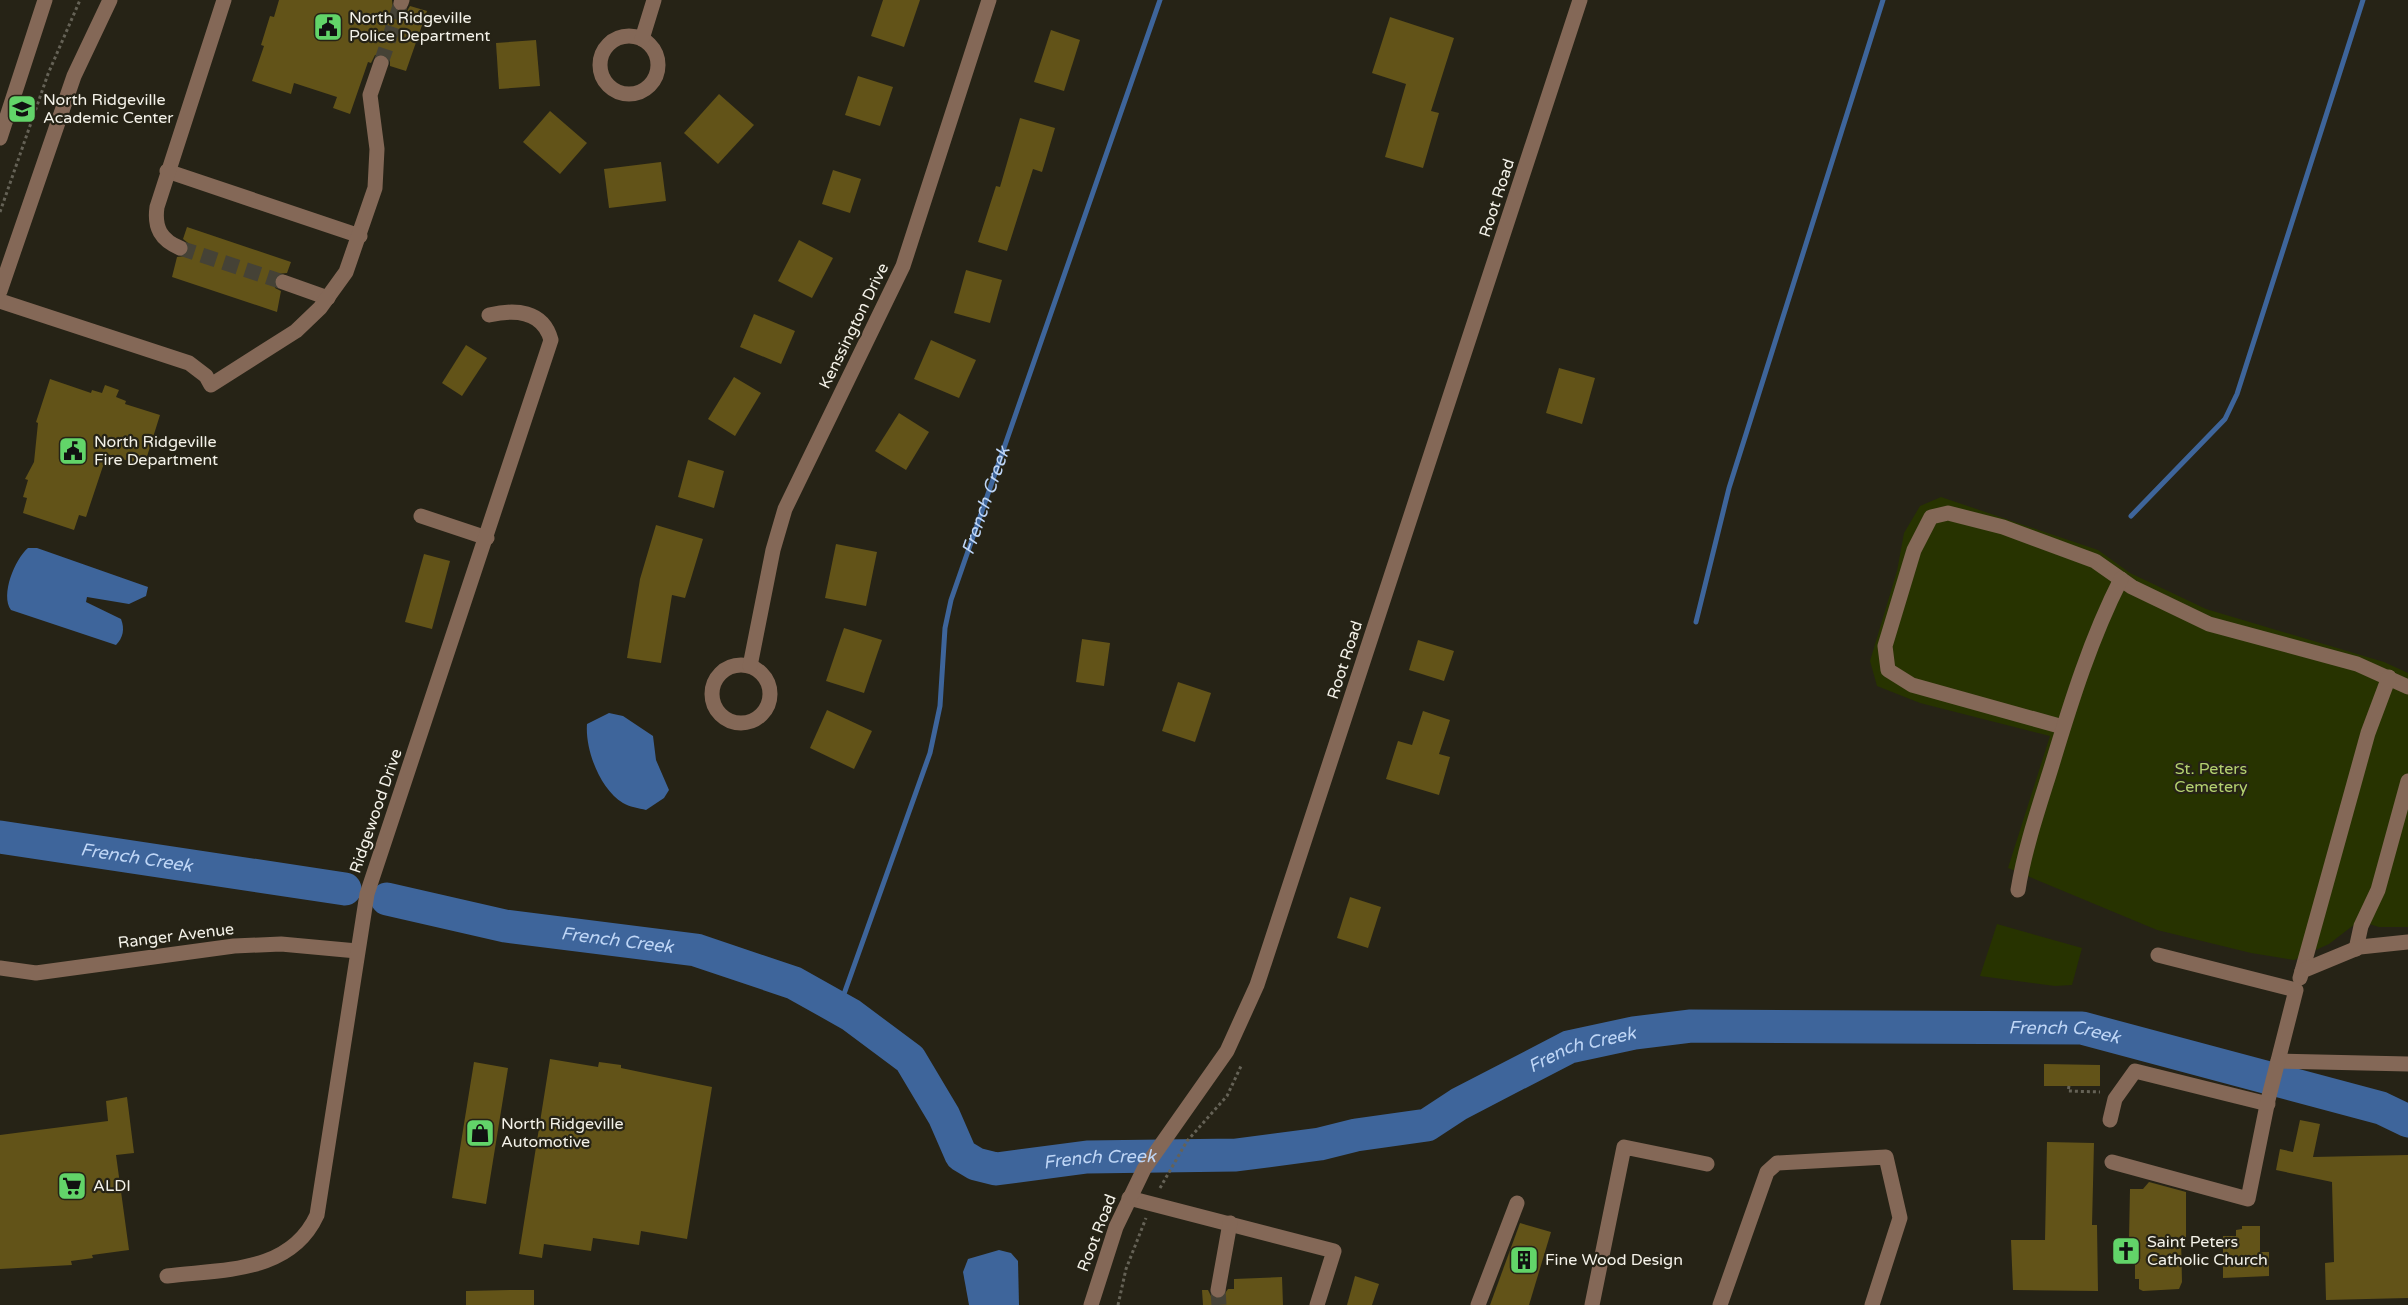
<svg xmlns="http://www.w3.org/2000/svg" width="2408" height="1305" font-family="'Varela Round',sans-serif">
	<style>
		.green { fill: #273300 }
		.water { fill: #3e659b }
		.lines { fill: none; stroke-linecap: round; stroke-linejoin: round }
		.stream { stroke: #3e659b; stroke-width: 5 }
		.river { stroke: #3e659b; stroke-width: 33 }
		.building { fill: #625318 }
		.minor-tunnel { stroke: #454236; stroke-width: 15; stroke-dasharray: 15 8; stroke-linecap: butt }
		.path { stroke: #656256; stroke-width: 3; stroke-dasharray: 3 3; stroke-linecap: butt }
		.minor { stroke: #846857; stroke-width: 15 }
		.labels { text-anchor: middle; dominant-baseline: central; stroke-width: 4.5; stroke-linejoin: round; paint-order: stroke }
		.poi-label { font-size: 16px; fill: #f4f2e9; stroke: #262316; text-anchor: start }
		.street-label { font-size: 16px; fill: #f4f2e9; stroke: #262316 }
		.park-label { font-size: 16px; fill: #b4d170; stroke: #262316 }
		.water-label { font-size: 18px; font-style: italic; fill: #bfd6f6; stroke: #262316 }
	</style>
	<rect width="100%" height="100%" fill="#262316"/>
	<g class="green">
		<path d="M1941 497 2098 550 2130 573 2206 609 2384 662 2408 673V927H2379L2359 921 2329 944 2294 960 2251 953 2157 930 2008 868 2050 736 1920 703 1877 686 1870 661 1897 571 1904 533 1920 506Z"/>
		<path d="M1997 924 2082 948 2072 985 2055 986 1980 976Z"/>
	</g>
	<g class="water">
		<path d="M28 548H37L148 587 146 596 129 604 87 597 86 602 121 619C125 629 123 638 116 645L11 610C0 595 15 559 28 548Z"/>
		<path d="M609 713 623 716 653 736 656 760 669 790 664 798 646 810C639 808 629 807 623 803 600 789 585 750 587 724Z"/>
		<path d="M999 1250 1011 1253 1018 1261 1019 1305H969L963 1272 968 1259Z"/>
	</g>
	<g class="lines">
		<g class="stream">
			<path d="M2131 516 2225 419 2237 394 2363 0"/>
			<path d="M1696 622 1729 488 1883 0"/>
			<path id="s1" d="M839 1008 930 753 940 706 945 628 951 600 1160 0"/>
		</g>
		<g class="river">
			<path id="s2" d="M0 837 345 889"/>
			<path id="s3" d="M387 899 505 926 696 950 794 983 851 1015 910 1059 944 1116 961 1155 976 1164 996 1169 1087 1157 1236 1155 1320 1144 1356 1135 1427 1125 1459 1104 1569 1047 1634 1033 1691 1026 2082 1028 2381 1108 2408 1121"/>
		</g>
	</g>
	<g class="building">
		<path d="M279 0H392L393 9 398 12 407 11 410 6 427 11 406 71 390 66V61L385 54 375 55 371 63 368 62 350 114 333 108 337 97 294 83 291 94 252 81 264 46 261 45 270 16 274 17Z"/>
		<path d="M883 0H920L904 47 871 36Z"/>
		<path d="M1390 17 1454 38 1431 111 1439 113 1423 168 1385 157 1406 84 1372 73Z"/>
		<path d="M1051 30 1080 40 1064 91 1034 82Z"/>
		<path d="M536 40 540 86 499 89 496 43Z"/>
		<path d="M858 76 893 87 880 126 845 115Z"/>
		<path d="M719 94 754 125 718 164 684 133Z"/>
		<path d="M550 111 587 143 560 174 523 142Z"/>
		<path d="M1020 118 1055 128 1042 172 1033 169 1007 251 978 242 996 186 1000 187Z"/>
		<path d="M661 162 666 201 609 208 604 169Z"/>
		<path d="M833 170 861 179 850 213 822 204Z"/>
		<path d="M187 227 291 262 287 273 277 274 274 279 275 288 281 291 277 312 172 277 177 257 185 256 189 252 188 243 183 239Z"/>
		<path d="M799 240 833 258 812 298 778 281Z"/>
		<path d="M966 270 1002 280 990 323 954 313Z"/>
		<path d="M754 314 795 331 781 364 740 347Z"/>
		<path d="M931 340 976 360 959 398 914 379Z"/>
		<path d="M466 345 487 358 462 396 442 383Z"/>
		<path d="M1559 368 1595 378 1582 424 1546 413Z"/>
		<path d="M734 377 761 393 735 436 708 419Z"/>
		<path d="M50 379 91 393 92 390 102 393 105 385 119 390 116 397 126 401 125 404 160 415 144 466 107 454 86 517 79 515 74 530 23 513 27 498 23 497 28 480 25 479 34 462 38 423 36 422Z"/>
		<path d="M899 413 929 432 906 470 875 451Z"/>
		<path d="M688 460 724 471 714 508 678 497Z"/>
		<path d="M656 525 703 539 685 598 672 595 661 663 627 658 640 579Z"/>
		<path d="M836 544 877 552 866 606 825 598Z"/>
		<path d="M424 554 450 561 432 629 405 622Z"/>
		<path d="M844 628 882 640 864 693 826 681Z"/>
		<path d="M1082 639 1110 643 1104 686 1076 682Z"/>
		<path d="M1418 640 1454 651 1444 681 1409 670Z"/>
		<path d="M1178 682 1211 693 1195 742 1162 731Z"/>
		<path d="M827 710 872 731 854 769 810 748Z"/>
		<path d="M1423 711 1450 720 1439 754 1450 757 1439 795 1386 779 1398 741 1412 745Z"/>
		<path d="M1350 897 1381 907 1368 948 1337 938Z"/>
		<path d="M550 1059 598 1067 599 1062 621 1065V1068L712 1087 687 1239 641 1231 639 1245 593 1238 591 1251 544 1244 542 1258 519 1254Z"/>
		<path d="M474 1062 508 1068 486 1204 452 1198Z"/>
		<path d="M2044 1064 2100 1065V1086H2044Z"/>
		<path d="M127 1097 134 1153 116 1155 129 1250 92 1255 93 1258 71 1261 72 1265 0 1269V1135L108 1121 106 1101Z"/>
		<path d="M2300 1120 2320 1124 2313 1157 2408 1155V1298L2326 1300 2325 1263 2334 1262 2332 1182 2276 1170 2280 1149 2293 1152Z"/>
		<path d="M2047 1142 2094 1143 2092 1225H2097L2098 1291 2013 1290 2011 1240H2045Z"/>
		<path d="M2149 1182 2186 1192V1238H2181L2182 1282 2179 1289 2143 1291 2139 1289V1279H2135V1239H2129L2130 1189H2143Z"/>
		<path d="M1520 1223 1551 1232 1529 1305H1490Z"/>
		<path d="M2242 1226H2260V1252H2269V1276L2223 1278V1236H2236V1230L2242 1229Z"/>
		<path d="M1355 1276 1379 1284 1372 1305H1347Z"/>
		<path d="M1282 1277 1283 1305H1203L1202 1290H1208L1212 1298 1221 1299 1228 1289H1234V1279Z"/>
		<path d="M510 1290H534V1305H466V1291Z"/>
	</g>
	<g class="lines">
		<g class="minor-tunnel">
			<path d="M381 63 401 3"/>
			<path d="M180 248 283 282"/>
			<path d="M1218 1290 1219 1305"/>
		</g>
		<g class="path">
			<path d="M0 212 48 74 80 0"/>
			<path d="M2069 1086 2068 1091 2100 1092"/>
			<path d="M1160 1188 1187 1141 1227 1096 1242 1064"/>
			<path d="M1118 1305 1126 1269 1146 1218"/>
		</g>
		<g class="minor">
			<path d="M401 3 402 0"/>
			<circle cx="629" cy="65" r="29"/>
			<path d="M642 39 654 0"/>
			<path d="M0 138 45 0"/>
			<path d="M167 171 360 236"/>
			<path d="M180 248C161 240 154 228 157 207L224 0"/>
			<path d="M283 282 328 298"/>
			<path d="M0 291 74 76 110 0"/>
			<path d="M0 301 189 363 206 376 211 385 296 331 320 308 346 272 375 188 377 149 370 95 381 63"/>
			<path d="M421 516 487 538"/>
			<circle cx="741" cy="694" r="29"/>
			<path d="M750 666 773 550 785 509 903 266 989 0"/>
			<path d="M2063 727 1912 685 1888 670 1885 646 1914 550 1931 517 1948 513 2003 527 2095 561 2132 587 2209 624 2357 664 2408 687"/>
			<path d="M2018 890C2025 847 2039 807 2052 765 2071 702 2091 638 2121 579"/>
			<path d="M2356 949 2361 926 2378 890 2408 781"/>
			<path d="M0 968 36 973 234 946 281 944 357 951"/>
			<path d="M2302 971 2368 733 2389 677"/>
			<path d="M2300 978 2302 971 2360 947 2408 942"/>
			<path d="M2278 1061 2408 1064"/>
			<path d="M2110 1120 2115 1099 2135 1071 2268 1104"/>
			<path d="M2112 1162 2248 1199 2268 1100 2296 990 2158 955"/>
			<path d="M1129 1198 1334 1251 1317 1305"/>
			<path d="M167 1276C222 1269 290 1274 317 1215L367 894 551 340C543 310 515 309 489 315"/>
			<path d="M1218 1290 1230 1223"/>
			<path d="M1091 1305 1116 1227 1144 1169 1227 1051 1257 985 1580 0"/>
			<path d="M1478 1305 1517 1203"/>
			<path d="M1592 1305 1624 1147 1707 1164"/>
			<path d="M1720 1305 1767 1172 1777 1163 1886 1157 1900 1218 1872 1305"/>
		</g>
	</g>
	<defs>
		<g id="civic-square" transform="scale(1.5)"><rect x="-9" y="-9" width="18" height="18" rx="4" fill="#62d469" stroke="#262316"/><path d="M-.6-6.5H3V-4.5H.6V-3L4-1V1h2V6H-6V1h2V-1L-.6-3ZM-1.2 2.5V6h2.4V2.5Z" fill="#111"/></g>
		<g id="school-square" transform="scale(1.5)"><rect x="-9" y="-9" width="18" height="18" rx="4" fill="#62d469" stroke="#262316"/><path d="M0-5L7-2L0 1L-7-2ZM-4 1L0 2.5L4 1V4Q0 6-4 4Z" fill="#111"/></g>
		<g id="shop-square" transform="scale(1.5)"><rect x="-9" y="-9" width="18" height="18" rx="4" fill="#62d469" stroke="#262316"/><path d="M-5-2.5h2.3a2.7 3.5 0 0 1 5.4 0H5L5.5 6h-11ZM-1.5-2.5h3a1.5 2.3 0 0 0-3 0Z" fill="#111"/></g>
		<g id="supermarket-square" transform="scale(1.5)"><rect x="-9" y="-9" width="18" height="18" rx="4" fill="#62d469" stroke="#262316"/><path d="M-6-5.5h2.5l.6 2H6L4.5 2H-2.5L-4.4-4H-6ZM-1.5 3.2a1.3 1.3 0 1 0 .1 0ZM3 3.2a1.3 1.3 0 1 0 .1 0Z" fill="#111"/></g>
		<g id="church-square" transform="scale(1.5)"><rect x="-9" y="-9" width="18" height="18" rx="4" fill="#62d469" stroke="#262316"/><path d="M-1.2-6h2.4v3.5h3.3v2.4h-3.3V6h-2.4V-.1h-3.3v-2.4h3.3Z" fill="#111"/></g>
		<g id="building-square" transform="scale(1.5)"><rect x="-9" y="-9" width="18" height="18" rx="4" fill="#62d469" stroke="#262316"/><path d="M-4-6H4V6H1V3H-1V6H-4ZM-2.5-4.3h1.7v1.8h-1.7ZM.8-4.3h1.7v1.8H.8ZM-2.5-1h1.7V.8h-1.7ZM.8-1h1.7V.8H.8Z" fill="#111"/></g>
	</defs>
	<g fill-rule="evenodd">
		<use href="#civic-square" x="328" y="27"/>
		<use href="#school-square" x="22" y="109"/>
		<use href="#civic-square" x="73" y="451"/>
		<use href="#shop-square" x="480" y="1133"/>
		<use href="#supermarket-square" x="72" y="1186"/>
		<use href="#church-square" x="2126" y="1251"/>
		<use href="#building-square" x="1524" y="1260"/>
	</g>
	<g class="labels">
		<g class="poi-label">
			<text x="349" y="18">North Ridgeville<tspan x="349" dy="18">Police Department</tspan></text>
			<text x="43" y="100">North Ridgeville<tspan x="43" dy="18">Academic Center</tspan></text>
			<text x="94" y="442">North Ridgeville<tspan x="94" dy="18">Fire Department</tspan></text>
			<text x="501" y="1124">North Ridgeville<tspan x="501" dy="18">Automotive</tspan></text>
			<text x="93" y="1186">ALDI</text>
			<text x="2147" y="1242">Saint Peters<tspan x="2147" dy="18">Catholic Church</tspan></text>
			<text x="1545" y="1260">Fine Wood Design</text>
		</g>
		<g class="street-label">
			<text transform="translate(1497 198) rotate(-72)">Root Road</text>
			<text transform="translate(854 326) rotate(-64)">Kenssington Drive</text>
			<text transform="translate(1345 660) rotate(-72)">Root Road</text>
			<text transform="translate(376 811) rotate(-71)">Ridgewood Drive</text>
			<text transform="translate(176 936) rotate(-7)">Ranger Avenue</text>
			<text transform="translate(1097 1233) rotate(-69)">Root Road</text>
		</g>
		<g class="park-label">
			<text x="2211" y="769">St. Peters<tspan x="2211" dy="18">Cemetery</tspan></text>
		</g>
		<g class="water-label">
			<text stroke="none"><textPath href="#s1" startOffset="531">French Creek</textPath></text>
			<text stroke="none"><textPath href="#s2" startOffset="138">French Creek</textPath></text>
			<text stroke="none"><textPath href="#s3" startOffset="234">French Creek</textPath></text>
			<text stroke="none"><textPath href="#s3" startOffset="1797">French Creek</textPath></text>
			<text stroke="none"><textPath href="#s3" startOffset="1311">French Creek</textPath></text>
			<text stroke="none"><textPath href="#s3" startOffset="807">French Creek</textPath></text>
		</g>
	</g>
</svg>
